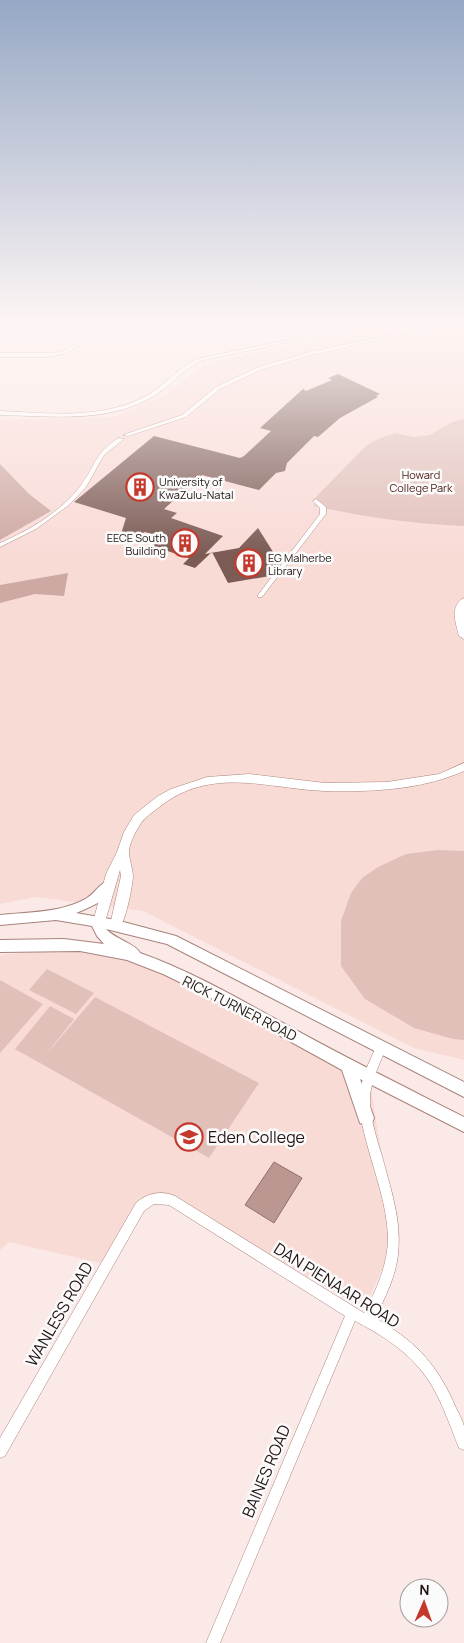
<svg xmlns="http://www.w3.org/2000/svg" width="464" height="1643" font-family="Manrope,sans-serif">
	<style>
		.built { fill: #f9dbd6 }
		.green { fill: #e1c0ba }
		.forest { fill: #cea9a3 }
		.water { fill: #bc9791; stroke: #8e706b }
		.building { fill: #7c5b55 }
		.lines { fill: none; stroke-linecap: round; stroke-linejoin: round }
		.minor-casing { stroke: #a8837c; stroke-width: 1 }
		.tertiary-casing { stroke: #a8837c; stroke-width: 1 }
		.secondary-casing { stroke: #a8837c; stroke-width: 2 }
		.minor { fill: #fff; fill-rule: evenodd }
		.tertiary { fill: #fff; fill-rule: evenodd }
		.secondary { fill: #fff; fill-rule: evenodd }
		.labels { text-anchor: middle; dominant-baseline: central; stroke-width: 5; stroke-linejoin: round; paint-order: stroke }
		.far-park-label { font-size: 11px; fill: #481812; stroke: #fbfbfb }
		.far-poi-label { font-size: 11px; fill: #231513; stroke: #fbfbfb; text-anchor: start }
		.street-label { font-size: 14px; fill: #231513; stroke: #fbfbfb }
		.near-poi-label { font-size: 16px; fill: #231513; stroke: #fbfbfb; text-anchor: start }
		.near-street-label { font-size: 16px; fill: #231513; stroke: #fbfbfb }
	</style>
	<rect width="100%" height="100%" fill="#fae9e6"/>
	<g class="built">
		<path d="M390 324H464V1060L414 1048 143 911 36 897 0 904V420L112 417 166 395 206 363Z"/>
		<path d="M69 949 136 960 218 995 370 1082 395 1241 364 1309 159 1192 100 1263 9 1242 0 1250V955Z"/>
	</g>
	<g class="green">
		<path d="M464 419V526C413 524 364 517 314 506L316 497 367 445 378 439 395 433 413 437 430 435 452 422Z"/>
		<path d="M438 850 464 851V1040L453 1039 414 1028 365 999 341 966V921L351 893 362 878 378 867 406 854Z"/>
		<path d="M47 969 94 993 76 1014 29 990Z"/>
		<path d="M0 980 43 1004 0 1053Z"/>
		<path d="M95 997 259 1083 209 1158 15 1049 50 1006 74 1019 44 1057Z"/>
	</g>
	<g class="forest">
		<path d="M0 464 29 494 51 511 0 540Z"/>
		<path d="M68 573 64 596 35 594 0 603V585Z"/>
	</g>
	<path class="water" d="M274 1162 302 1178 274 1223 245 1205Z"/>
	<path class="building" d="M338 374 380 394 376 396 378 397 340 418 318 437 314 436 287 463 285 471 276 473 259 490 202 475 164 509 177 513 171 518 223 536 205 554 239 548 258 528 280 563 270 576 228 583 212 552 195 568 183 564 189 558 152 546 162 537 145 532 132 537 121 534 126 518 74 502 154 436 240 458 244 456 271 431 260 428 303 389 306 391 332 380 328 378Z"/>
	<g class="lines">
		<g class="minor-casing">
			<g id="minor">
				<path d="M109 324H114L65 354 47 357H0V353H47L62 352Z"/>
				<path d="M365 324H373L200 361C180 372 167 390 147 400 102 423 49 416 0 415V411C47 413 100 420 144 397 163 387 177 369 196 359Z"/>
				<path d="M445 324H452L311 355 260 370 220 389 186 417 128 436 123 435 182 415 216 387 256 368 310 352Z"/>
				<path d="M119 438 124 439 104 455 86 487 69 505 36 529 0 547V543C30 530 62 511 81 485 96 465 95 452 119 438Z"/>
				<path d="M316 499 326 507V514L262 597H258V595L320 514V508L313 501Z"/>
				<path d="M381 1043 385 1045 386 1048C380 1063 372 1079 370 1095 369 1116 376 1136 382 1156 390 1187 402 1220 398 1254 396 1276 385 1298 375 1318 413 1340 434 1360 453 1401 456 1409 462 1418 464 1426 464 1433 464 1442 464 1450L459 1448C448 1421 439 1391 420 1369 403 1348 378 1333 355 1321L220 1643H206L345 1316 169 1205 154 1204 144 1211 5 1456 0 1458V1438L136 1203C147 1193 161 1190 175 1196L364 1313C377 1289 388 1264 388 1237 387 1205 375 1174 367 1144 363 1128 358 1111 360 1095 361 1078 370 1060 377 1045Z"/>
			</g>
		</g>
		<g class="tertiary-casing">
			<g id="tertiary">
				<path d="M464 598V639L459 636C456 624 449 605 464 598Z"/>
				<path d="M464 763V771C421 790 372 792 326 791 267 789 211 765 158 808 152 813 145 817 141 823 136 831 128 845 129 854 130 862 133 870 133 877 132 889 126 918 120 928L116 930 112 928 110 925 121 876 120 870 105 922 103 925H95L93 922 106 874 117 852 124 832 134 815 158 796 171 789 207 777 249 774 325 783 387 782 439 774Z"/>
			</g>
		</g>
		<g class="secondary-casing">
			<path id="secondary" d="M108 881 113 882 115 886C106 901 91 907 76 913L116 920 176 936 464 1082V1097L167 944 106 929C115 939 136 944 140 953 194 972 244 1002 294 1029 350 1060 407 1088 464 1117V1132L360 1079 374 1118 372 1123 366 1125 360 1123 342 1070 202 993 163 974 127 960 80 951 0 952V940L64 939 104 944 97 936 92 926 56 920 0 925V915C29 912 61 913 87 898 95 893 99 884 108 881Z"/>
		</g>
		<use href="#minor" class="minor"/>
		<use href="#tertiary" class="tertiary"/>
		<use href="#secondary" class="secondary"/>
	</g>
	<linearGradient id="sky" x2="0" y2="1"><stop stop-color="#96a8c5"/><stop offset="0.58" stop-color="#fdf5f4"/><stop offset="1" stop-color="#fdf5f4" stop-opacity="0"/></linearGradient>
	<rect width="464" height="554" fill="url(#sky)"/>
	<defs>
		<g id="building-ring" transform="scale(1.4375)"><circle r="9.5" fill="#fbfbfb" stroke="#c5382c" stroke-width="1.5"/><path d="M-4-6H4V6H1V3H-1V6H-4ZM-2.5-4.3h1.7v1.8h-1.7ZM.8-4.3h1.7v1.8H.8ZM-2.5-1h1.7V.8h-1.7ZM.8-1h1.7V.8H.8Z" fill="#c5382c"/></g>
		<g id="school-ring" transform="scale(1.4375)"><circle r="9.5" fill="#fbfbfb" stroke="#c5382c" stroke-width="1.5"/><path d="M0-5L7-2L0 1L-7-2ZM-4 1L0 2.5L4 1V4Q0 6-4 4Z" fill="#c5382c"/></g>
	</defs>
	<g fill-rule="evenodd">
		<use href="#building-ring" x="140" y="487"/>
		<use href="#building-ring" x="185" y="543"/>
		<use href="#building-ring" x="249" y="563"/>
		<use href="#school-ring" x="189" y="1137"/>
	</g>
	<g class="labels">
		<g class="far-park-label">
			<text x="421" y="474">Howard<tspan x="421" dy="13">College Park</tspan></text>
		</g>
		<g class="far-poi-label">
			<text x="159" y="481">University of<tspan x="159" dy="13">KwaZulu-Natal</tspan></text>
			<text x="166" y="537" text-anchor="end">EECE South<tspan x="166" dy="13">Building</tspan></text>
			<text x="268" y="557">EG Malherbe<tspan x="268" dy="13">Library</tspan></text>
		</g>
		<g class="street-label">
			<text transform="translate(240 1008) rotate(27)">RICK TURNER ROAD</text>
		</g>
		<g class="near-poi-label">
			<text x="208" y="1137">Eden College</text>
		</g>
		<g class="near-street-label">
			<text transform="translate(337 1285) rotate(32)">DAN PIENAAR ROAD</text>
			<text transform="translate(59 1314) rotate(-60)">WANLESS ROAD</text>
			<text transform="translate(266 1471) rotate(-67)">BAINES ROAD</text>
		</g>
	</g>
	<g transform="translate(424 1603) rotate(2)"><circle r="24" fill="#fbfbfb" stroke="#a59f9e"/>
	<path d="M0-4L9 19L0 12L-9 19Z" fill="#c5382c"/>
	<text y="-8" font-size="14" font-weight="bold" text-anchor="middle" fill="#231513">N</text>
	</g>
</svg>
